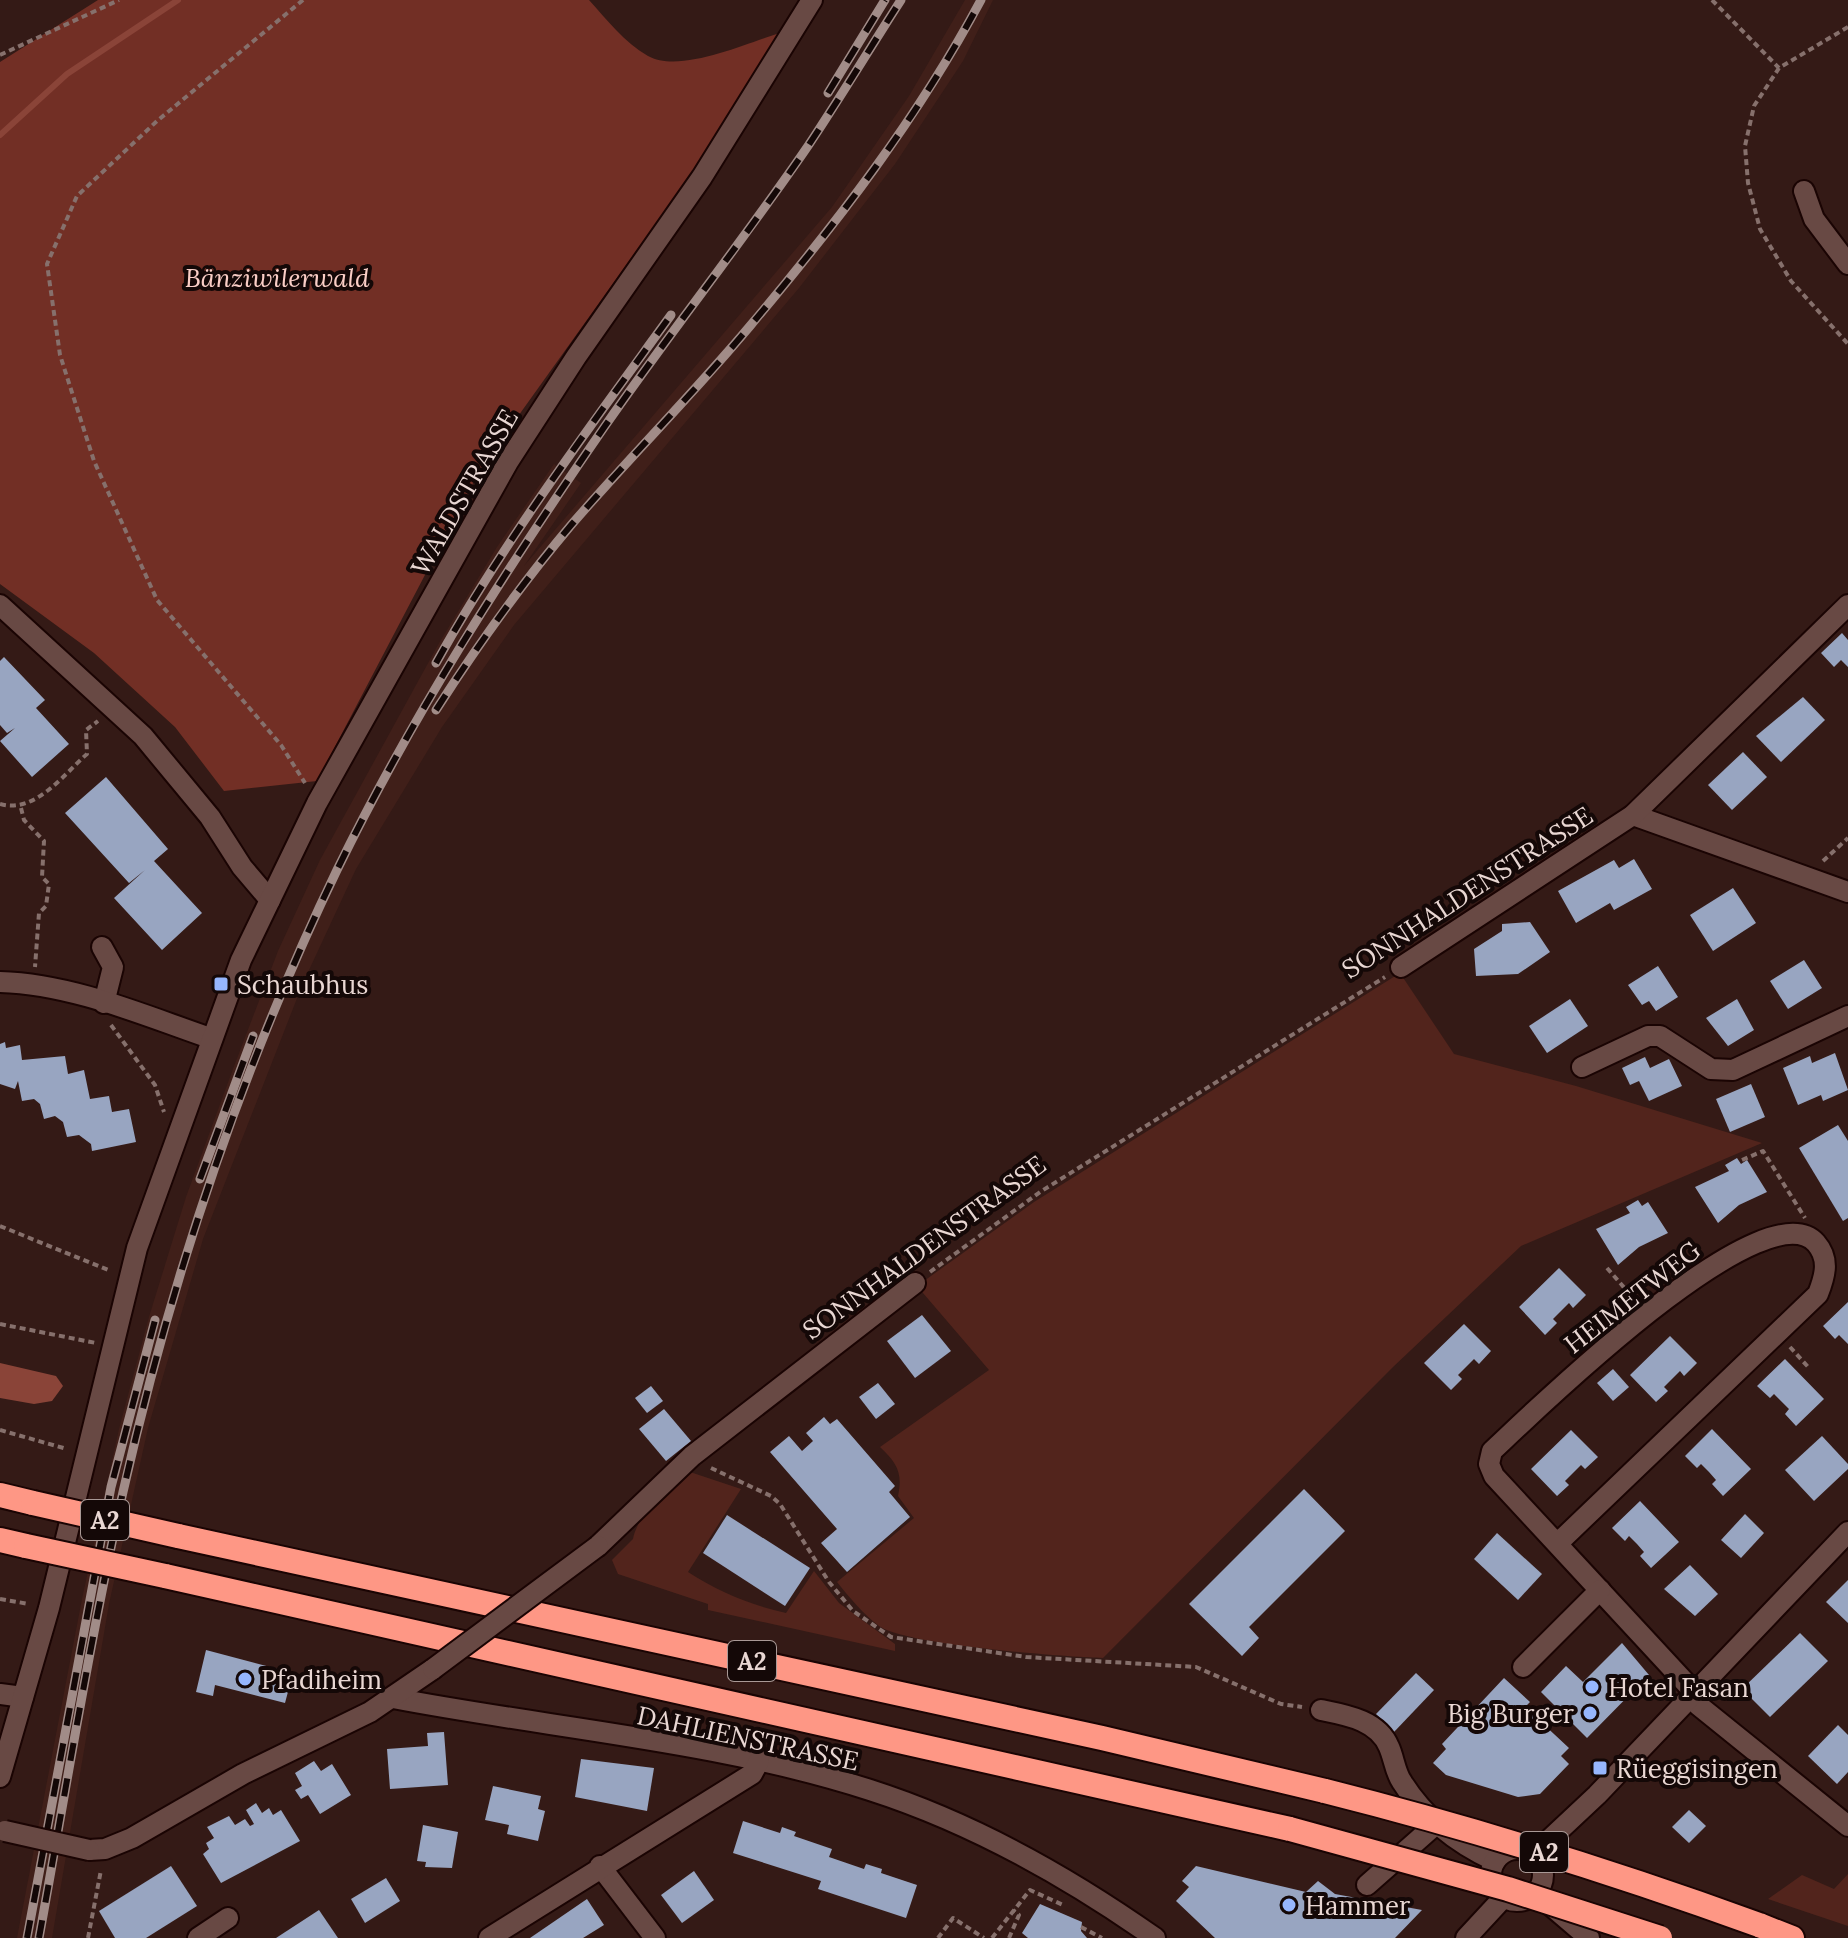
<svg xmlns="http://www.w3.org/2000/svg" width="1848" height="1938" font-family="Lora,serif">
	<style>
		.built { fill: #401f19 }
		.green { fill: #52241c }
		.forest { fill: #722f25 }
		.water { fill: #8a4438 }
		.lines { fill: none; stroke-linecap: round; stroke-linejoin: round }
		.stream { stroke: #8a4438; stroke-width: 6 }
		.building { fill: #98a5c1 }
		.minor-casing { stroke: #1a0403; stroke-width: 24 }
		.highway-casing { stroke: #1a0403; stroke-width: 28 }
		.path { stroke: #86706c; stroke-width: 4; stroke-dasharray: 6 4; stroke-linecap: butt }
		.minor { stroke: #684944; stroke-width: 20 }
		.highway { stroke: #fe9785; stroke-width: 24 }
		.rail-casing { stroke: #a18c88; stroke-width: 9 }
		.rail { stroke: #140807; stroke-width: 6; stroke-dasharray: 18; stroke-linecap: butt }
		.minor-bridge-casing { stroke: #1a0403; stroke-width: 24; stroke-linecap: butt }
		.highway-bridge-casing { stroke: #1a0403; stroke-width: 28; stroke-linecap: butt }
		.minor-bridge { stroke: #684944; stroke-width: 20 }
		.highway-bridge { stroke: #fe9785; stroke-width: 24 }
		.poi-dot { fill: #96b6fd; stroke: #140807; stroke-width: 3 }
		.labels { text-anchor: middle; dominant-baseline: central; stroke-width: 8; stroke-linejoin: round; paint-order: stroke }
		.shield { fill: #140807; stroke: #a99996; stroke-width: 2 }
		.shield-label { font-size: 24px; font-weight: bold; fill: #e9d7d3 }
		.park-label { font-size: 26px; font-style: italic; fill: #facec6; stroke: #140807 }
		.street-label { font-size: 26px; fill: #e9d7d3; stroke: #140807 }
		.poi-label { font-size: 26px; fill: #e9d7d3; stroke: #140807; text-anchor: start }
	</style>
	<rect width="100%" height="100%" fill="#341a16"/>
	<path class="built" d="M965 0H993L963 61 895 164 799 288 514 625 442 727 356 869 303 983 203 1239 148 1428 109 1604 52 1938H17L82 1599 119 1429 149 1317 186 1197 233 1069 278 951 320 860 438 645 497 547 554 464 581 483 524 566 832 207 909 96Z"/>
	<g class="green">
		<path d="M1400 973 1454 1054 1576 1086 1762 1143 1521 1246 1393 1367 1103 1658C1064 1657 906 1645 879 1626 864 1615 849 1597 837 1582L914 1518 898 1496C903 1473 897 1463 880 1447L989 1370 917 1286 1034 1202Z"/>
		<path d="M690 1472 741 1489 688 1572C719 1592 750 1605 786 1613L814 1571 839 1603 895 1644V1651L708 1610V1604L618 1574 612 1560 633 1539C636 1519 670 1474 690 1472Z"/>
		<path d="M1848 1874V1926L1768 1899 1802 1875 1834 1889Z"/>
	</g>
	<path class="forest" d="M98 0H589C607 20 624 42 648 56 680 74 747 43 780 33L725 127 481 468 317 781 224 791 175 727 94 653 0 584V62Z"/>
	<path class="water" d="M0 1363 56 1376 63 1386 52 1401 34 1404 0 1398Z"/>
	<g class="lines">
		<path class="stream" d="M0 135 67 74 178 0"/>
	</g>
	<g class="building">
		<path d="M1842 633 1848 640V667L1841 660 1834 667 1821 653Z"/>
		<path d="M4 657 45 700 36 708 69 744 32 777 0 741 15 728 7 733 0 725V661Z"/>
		<path d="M1803 697 1825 720 1781 762 1756 736Z"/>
		<path d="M1743 752 1767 777 1732 810 1708 785Z"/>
		<path d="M106 777 168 849 154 861 202 913 162 950 114 898 145 870 129 883 65 813Z"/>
		<path d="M1634 859 1652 889 1614 910 1610 903 1576 923 1558 891 1614 860 1619 868Z"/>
		<path d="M1733 888 1756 923 1713 951 1690 915Z"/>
		<path d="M1530 922 1550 952 1518 974 1476 976 1474 949 1502 931V924Z"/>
		<path d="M1804 960 1822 988 1788 1009 1770 981Z"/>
		<path d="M1658 966 1678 997 1656 1011 1649 1001 1642 1005 1628 985Z"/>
		<path d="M1570 999 1588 1026 1547 1053 1529 1026Z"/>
		<path d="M1737 999 1754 1030 1728 1046 1706 1018Z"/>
		<path d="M5 1042 6 1048 20 1045 22 1060 65 1056 68 1074 84 1070 90 1099 109 1096 112 1112 129 1109 136 1142 92 1151 91 1144 79 1135 67 1137 63 1122 55 1116 44 1119 40 1104 34 1099 22 1101 18 1081 15 1089 0 1084V1044Z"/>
		<path d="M1835 1053 1848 1090 1823 1101 1821 1095 1798 1105 1783 1068 1810 1056 1812 1063Z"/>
		<path d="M1645 1057 1650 1068 1669 1059 1682 1086 1649 1101 1639 1081 1630 1085 1622 1068Z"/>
		<path d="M1751 1084 1765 1117 1730 1132 1716 1099Z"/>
		<path d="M1838 1125 1848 1141V1218L1843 1221 1799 1148Z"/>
		<path d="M1737 1158 1741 1164 1747 1160 1767 1192 1739 1205 1718 1223 1695 1187 1729 1171 1725 1165Z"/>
		<path d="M1638 1200 1642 1206 1648 1202 1668 1233 1639 1247 1618 1265 1596 1229 1630 1213 1626 1207Z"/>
		<path d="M1559 1268 1586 1295 1573 1308 1569 1303 1553 1319 1557 1323 1545 1335 1519 1307Z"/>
		<path d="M1848 1302V1344L1839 1335 1835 1339 1823 1326Z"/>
		<path d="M922 1315 951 1351 915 1378 887 1341Z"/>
		<path d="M1464 1324 1491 1351 1479 1364 1474 1359 1458 1375 1462 1379 1451 1390 1424 1363Z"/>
		<path d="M1670 1336 1697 1363 1684 1376 1680 1371 1664 1387 1668 1391 1656 1402 1630 1375Z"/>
		<path d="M1785 1359 1824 1399 1796 1426 1785 1414 1789 1409 1774 1394 1770 1398 1757 1386Z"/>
		<path d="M1613 1369 1629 1387 1613 1401 1597 1383Z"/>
		<path d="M878 1383 895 1404 876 1419 859 1397Z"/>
		<path d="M651 1386 663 1401 647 1413 635 1398Z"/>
		<path d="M664 1409 691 1441 666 1461 639 1429Z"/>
		<path d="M824 1417 830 1424 837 1419 895 1486 889 1492 910 1517 847 1572 821 1543 837 1529 770 1452 789 1436 802 1451 813 1441 806 1433Z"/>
		<path d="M1712 1429 1751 1469 1723 1496 1712 1484 1716 1480 1709 1472 1701 1464 1697 1468 1685 1456Z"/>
		<path d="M1571 1430 1598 1457 1585 1469 1581 1465 1565 1481 1569 1485 1557 1496 1531 1469Z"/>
		<path d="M1822 1436 1848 1464V1469L1814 1501 1785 1470Z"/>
		<path d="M1304 1489 1345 1531 1249 1627 1259 1638 1242 1656 1189 1604Z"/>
		<path d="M1640 1501 1679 1542 1651 1568 1640 1556 1644 1552 1637 1544 1629 1536 1625 1541 1612 1528Z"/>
		<path d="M1745 1514 1764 1533 1741 1558 1721 1540Z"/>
		<path d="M727 1515 810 1568 785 1606 703 1553Z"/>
		<path d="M1497 1533 1542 1574 1518 1600 1474 1559Z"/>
		<path d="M1690 1565 1718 1594 1695 1616 1664 1589Z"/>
		<path d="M1848 1580V1623L1826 1602Z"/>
		<path d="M1800 1633 1828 1661 1770 1717 1742 1689Z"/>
		<path d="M1622 1643 1649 1675 1587 1738 1541 1692 1566 1666 1583 1682Z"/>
		<path d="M206 1650 293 1673 285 1703 215 1685 213 1696 196 1692Z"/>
		<path d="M1416 1673 1434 1690 1394 1732 1376 1714Z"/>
		<path d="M1504 1678 1530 1702 1525 1707 1569 1748 1561 1756 1569 1764 1540 1794 1518 1797 1446 1775 1433 1763 1446 1749 1442 1744Z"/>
		<path d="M1838 1725 1848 1735V1772L1837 1784 1808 1756Z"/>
		<path d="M444 1732 448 1785 390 1789 387 1749 428 1746 427 1733Z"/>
		<path d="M581 1759 654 1768 647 1811 575 1797Z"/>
		<path d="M314 1761 321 1771 332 1764 351 1795 320 1814 308 1795 301 1799 295 1790 302 1786 295 1773Z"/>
		<path d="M493 1786 541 1796 538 1809 545 1811 538 1841 507 1834 509 1825 485 1820Z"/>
		<path d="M256 1803 262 1813 269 1808 273 1815 281 1810 300 1841 221 1883 203 1854 209 1849 206 1843 214 1838 207 1827 229 1816 235 1825 245 1819 250 1826 254 1824 246 1810Z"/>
		<path d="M1689 1810 1706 1826 1689 1843 1672 1827Z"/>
		<path d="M743 1821 780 1833 782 1827 796 1832 794 1836 832 1849 829 1857 864 1869 866 1864 882 1869 881 1873 917 1885 906 1918 818 1889 821 1881 733 1853Z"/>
		<path d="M423 1825 458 1832 452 1868 425 1867 426 1862 417 1861Z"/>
		<path d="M171 1866 197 1906 146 1938H115L99 1911Z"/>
		<path d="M1196 1866 1306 1892 1318 1881 1335 1894 1422 1910 1395 1938H1215L1176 1901 1189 1887 1182 1881Z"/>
		<path d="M694 1871 714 1900 682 1923 661 1895Z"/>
		<path d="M386 1878 400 1901 365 1923 351 1899Z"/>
		<path d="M587 1899 604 1925 583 1938H530Z"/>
		<path d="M1040 1904 1082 1922 1081 1931 1087 1938H1028L1022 1933Z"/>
		<path d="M319 1910 338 1938H276Z"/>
	</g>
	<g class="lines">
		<g class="minor-casing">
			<g id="minor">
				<path d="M1804 191 1814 219 1848 264"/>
				<path d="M0 605 143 736 210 817 242 867 270 900"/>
				<path d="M1633 815 1848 892"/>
				<path d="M102 947 113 967 104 1003"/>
				<path d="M1401 967 1633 815 1848 605"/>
				<path d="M0 982C72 984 143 1015 210 1038"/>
				<path d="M1582 1067 1648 1036H1660L1711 1069 1733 1070 1848 1016"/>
				<path d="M1557 1544 1494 1476 1489 1464 1492 1451C1533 1413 1764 1186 1816 1243 1830 1259 1825 1276 1818 1294L1557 1544 1695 1693 1698 1705 1848 1826"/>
				<path d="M598 1546 692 1456 915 1283"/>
				<path d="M1523 1667 1600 1590"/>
				<path d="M0 1694 23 1697"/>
				<path d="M393 1698C549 1728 719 1741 870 1790 973 1823 1067 1876 1155 1938"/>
				<path d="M1321 1710C1346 1715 1378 1720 1389 1747 1394 1758 1395 1772 1402 1782 1425 1819 1456 1843 1495 1861"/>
				<path d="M0 1777 49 1608 137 1248 241 960 317 803 508 462 576 357 702 177 812 0"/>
				<circle cx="1517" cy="1875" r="26"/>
				<path d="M89 1850 105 1849 132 1838 243 1774 370 1712 433 1669"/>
				<path d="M1534 1854 1597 1795 1848 1532"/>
				<path d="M600 1866 655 1938"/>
				<path d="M1367 1885 1435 1825"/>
				<path d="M1548 1903 1589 1938"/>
				<path d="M198 1938 228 1918"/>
				<path d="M489 1938 752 1774 759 1761"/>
				<path d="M1466 1938 1504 1897"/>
			</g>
		</g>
		<g class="highway-casing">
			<g id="highway">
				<path d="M0 1495 33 1503"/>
				<path d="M178 1536 1102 1738 1325 1791"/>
				<path d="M0 1540 26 1546"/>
				<path d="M165 1576 1290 1829"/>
				<path d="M1759 1925 1792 1938"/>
			</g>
		</g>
		<g class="path">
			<path d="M303 0 157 121 77 196 47 264 60 355 94 461 157 600 281 745 305 783"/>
			<path d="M1712 0 1779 68"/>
			<path d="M1848 27 1779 68 1754 106 1745 146 1748 183 1760 229 1791 281 1848 344"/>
			<path d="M0 55 119 0"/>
			<path d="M0 804C35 814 63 775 87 754L86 730 98 721"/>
			<path d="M21 808 24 820 44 841 42 877 49 884 46 906 39 913 35 967"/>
			<path d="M1823 861 1848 838"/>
			<path d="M111 1025 155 1085 164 1112"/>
			<path d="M1742 1160 1763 1151 1805 1218"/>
			<path d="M0 1226 111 1271"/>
			<path d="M1607 1268 1635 1300"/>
			<path d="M930 1272 1040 1192 1385 977"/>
			<path d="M0 1324 96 1343"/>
			<path d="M1790 1347 1810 1369"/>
			<path d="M0 1430 67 1449"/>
			<path d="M711 1468 771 1496 780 1504 829 1582 853 1611 891 1637 1026 1657 1196 1667 1281 1704 1302 1707"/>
			<path d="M0 1599 29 1604"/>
			<path d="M1081 1927 1102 1938"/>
			<path d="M88 1938 101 1870"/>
			<path d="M938 1938 953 1918 984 1938"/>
			<path d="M992 1938 1030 1890 1063 1905"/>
			<path d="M1009 1938 1019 1915 1013 1910"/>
		</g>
		<use href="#minor" class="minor"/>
		<use href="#highway" class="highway"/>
		<g class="rail-casing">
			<g id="rail">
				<path d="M828 93 885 0"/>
				<path d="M436 663C504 541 589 428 671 315"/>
				<path d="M436 710C477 646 523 582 572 524 630 457 693 394 750 326 836 224 918 118 981 0"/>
				<path d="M200 1179 253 1036"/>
				<path d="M27 1938 111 1487 155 1320"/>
				<path d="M39 1938C66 1789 90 1639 123 1492 171 1279 242 1067 337 870 413 714 507 568 605 426 671 331 743 241 808 146 840 98 870 48 901 0"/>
			</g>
		</g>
		<use href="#rail" class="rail"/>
		<g class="minor-bridge-casing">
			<g id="minor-bridge">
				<path d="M433 1669 598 1546"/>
				<path d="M5 1831 89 1850"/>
			</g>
		</g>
		<g class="highway-bridge-casing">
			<g id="highway-bridge">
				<path d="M33 1503 178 1536"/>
				<path d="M26 1546 165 1576"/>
				<path d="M1325 1791C1472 1828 1616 1873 1759 1925"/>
				<path d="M1290 1829 1508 1889 1660 1938"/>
			</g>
		</g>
		<use href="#minor-bridge" class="minor-bridge"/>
		<use href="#highway-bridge" class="highway-bridge"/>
	</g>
	<g class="poi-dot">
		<rect x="213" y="976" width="16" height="16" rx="4"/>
		<circle cx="245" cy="1679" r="8"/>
		<circle cx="1592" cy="1687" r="8"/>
		<circle cx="1590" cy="1713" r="8"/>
		<rect x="1592" y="1760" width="16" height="16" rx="4"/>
		<circle cx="1289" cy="1905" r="8"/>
	</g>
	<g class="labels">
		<g class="shield">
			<rect x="81" y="1500" width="48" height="40" rx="6"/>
			<rect x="728" y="1641" width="48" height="40" rx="6"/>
			<rect x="1520" y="1832" width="48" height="40" rx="6"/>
		</g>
		<g class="shield-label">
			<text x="105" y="1520">A2</text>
			<text x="752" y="1661">A2</text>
			<text x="1544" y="1852">A2</text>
		</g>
		<g class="park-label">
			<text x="277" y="277">Bänziwilerwald</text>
		</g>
		<g class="street-label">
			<text transform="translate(464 492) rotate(-60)">WALDSTRASSE</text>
			<text transform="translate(1467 892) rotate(-33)">SONNHALDENSTRASSE</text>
			<text transform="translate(924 1247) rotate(-36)">SONNHALDENSTRASSE</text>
			<text transform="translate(1632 1297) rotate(-38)">HEIMETWEG</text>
			<text transform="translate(748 1738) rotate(12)">DAHLIENSTRASSE</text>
		</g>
		<g class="poi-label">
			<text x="237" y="984">Schaubhus</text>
			<text x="261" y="1679">Pfadiheim</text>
			<text x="1608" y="1687">Hotel Fasan</text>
			<text x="1574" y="1713" text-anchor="end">Big Burger</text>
			<text x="1616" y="1768">Rüeggisingen</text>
			<text x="1305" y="1905">Hammer</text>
		</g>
	</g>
</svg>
